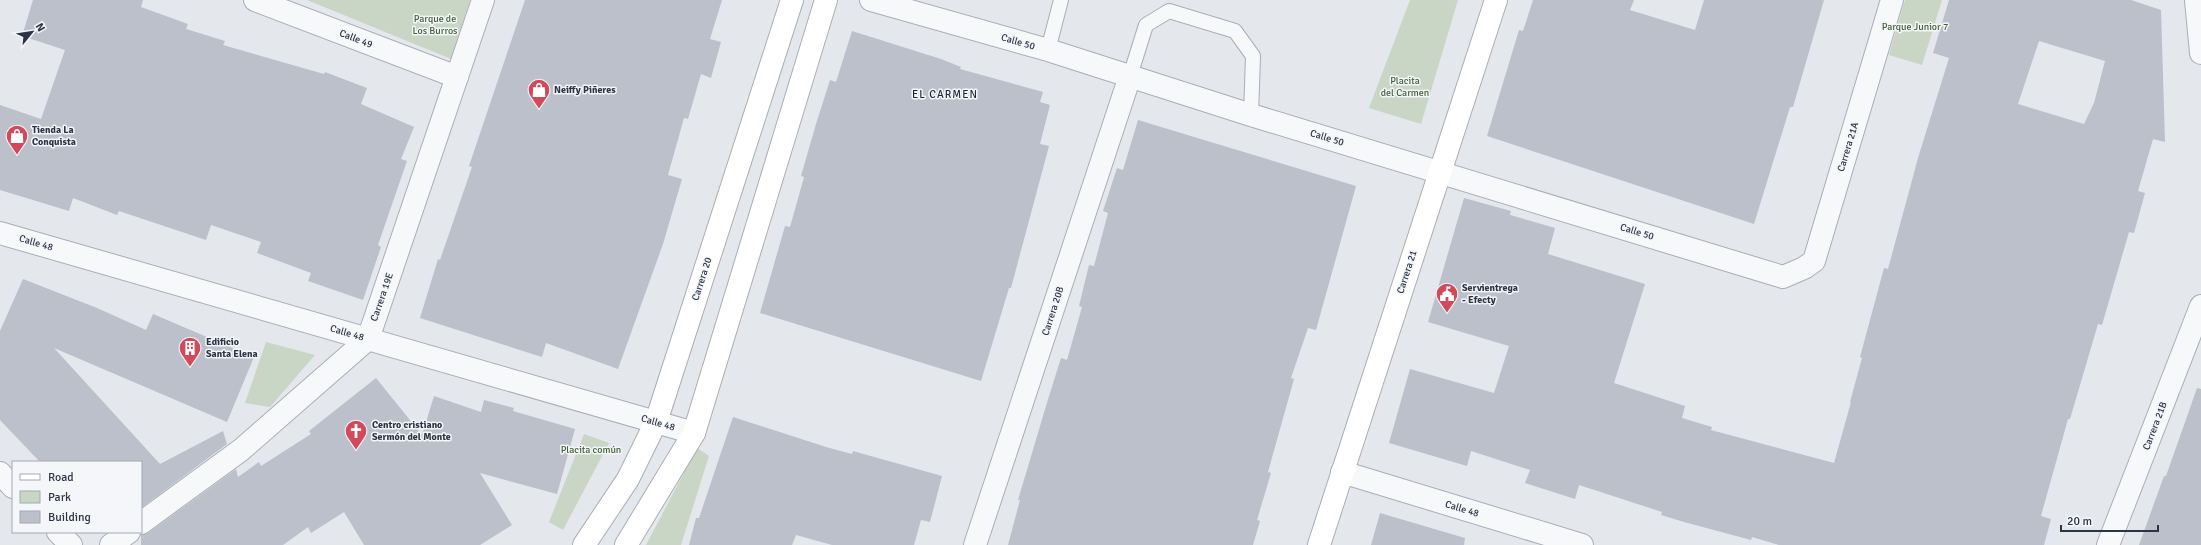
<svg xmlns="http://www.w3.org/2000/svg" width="2201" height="545" font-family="Signika,sans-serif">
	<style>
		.green { fill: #c9d6c5 }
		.building { fill: #bbc0ca; fill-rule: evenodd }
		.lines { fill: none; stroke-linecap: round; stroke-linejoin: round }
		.lane-casing { stroke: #a9aeb7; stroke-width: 16 }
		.street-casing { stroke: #a9aeb7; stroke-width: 24 }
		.secondary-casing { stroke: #a9aeb7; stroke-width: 24 }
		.lane { stroke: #f7f8fa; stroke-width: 14 }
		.street { stroke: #f7f8fa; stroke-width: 22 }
		.secondary { stroke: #fff; stroke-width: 22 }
		.labels { text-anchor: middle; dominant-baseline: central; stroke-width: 3; stroke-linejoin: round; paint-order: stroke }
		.park-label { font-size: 10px; fill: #3f6138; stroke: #f4f6f9 }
		.street-label { font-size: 10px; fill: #2b3445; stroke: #f4f6f9 }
		.poi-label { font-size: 10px; font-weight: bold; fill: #2b3445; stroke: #f4f6f9; text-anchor: start }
		.neighbourhood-label { font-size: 11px; letter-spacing: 1px; fill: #1d2536; stroke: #f4f6f9 }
	</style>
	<rect width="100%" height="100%" fill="#e4e7ec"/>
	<g class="green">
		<path d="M307 0H470L451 59Z"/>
		<path d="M1410 0H1458L1421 124 1369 108Z"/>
		<path d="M1905 0H1942L1922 65 1889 55Z"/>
		<path d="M266 342 315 355 270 407 245 403Z"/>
		<path d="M584 434 609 443 563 530 549 522Z"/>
		<path d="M697 448 709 456 681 545H646Z"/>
	</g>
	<g class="building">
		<path d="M33 0H143L141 7 188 24 186 29 225 41 223 45 324 74 325 72 367 88 361 104 414 127 401 159 407 161 378 245 381 247 363 300 308 281 311 273 257 253 261 242 211 225 206 240 119 211 117 215 73 198 69 211 0 190V105L41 119 65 50 22 36Z"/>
		<path d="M525 0H722L710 39 721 42 711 78 701 74 688 119 684 118 668 175 682 179 663 244 618 369 546 343 542 357 420 318 438 259 440 260 472 167 469 166Z"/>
		<path d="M1533 0H1634L1630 10 1695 30 1704 0H1824L1793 107H1790L1754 224 1487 136 1519 30 1523 31Z"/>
		<path d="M1949 0H2131L2161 10 2165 142 2153 139 2138 191 2145 193 2134 233 2129 232 2102 325 2098 324 2070 419H2068L2041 516 2051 519 2044 545H1779L1752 537 1751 540 1684 522 1661 515 1662 512 1579 485 1575 499 1525 483 1530 470 1471 451 1467 466 1389 443 1410 369 1494 393 1509 346 1428 322 1464 198 1511 211 1510 215 1555 228 1548 254 1645 284 1614 383 1685 406 1682 418 1712 427 1711 430 1834 463 1851 402H1850L1862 358 1860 357 1884 268 1888 269 1918 158 1949 58 1933 53ZM2039 41 2105 61 2094 103 2084 124 2018 104Z"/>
		<path d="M852 31 941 59 961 67 960 69 1043 92 1040 102 1050 105 1040 144 1049 146 1011 288H1009L981 381 760 313 785 226 790 227 804 177 801 176 816 124 830 80 836 82Z"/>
		<path d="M1138 120 1356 186 1316 330 1308 328 1291 378 1294 379 1268 472 1271 473 1257 520 1260 521 1253 545H1008L1020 500H1018L1046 406 1061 358 1067 360 1082 307 1079 306 1089 265 1094 266 1108 213 1103 211 1117 168 1123 170Z"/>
		<path d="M23 279 97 308 146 330 153 314 254 357 227 422 54 348 160 464 223 431 227 444 141 508V462H40L0 420V331Z"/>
		<path d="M376 378 422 435 434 396 481 412 484 400 514 408 513 411 575 429 557 494 480 473 512 525 480 545H364L344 512 311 533 308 527 283 545H141V535L148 533 236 469 238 477 259 462 261 466 311 434 309 431Z"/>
		<path d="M2197 388 2201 389V545H2139L2164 476H2166Z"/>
		<path d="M733 417 826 447 852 454 853 451 942 476 930 522 921 520 914 545H832L796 535 792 545H689L696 518H699Z"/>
		<path d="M1380 513 1465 538 1464 545H1371Z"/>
	</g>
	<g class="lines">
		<g class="lane-casing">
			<g id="lane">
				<path d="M1048 50 1061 0"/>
				<path d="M1130 76 1146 25 1169 11 1235 31 1253 56 1251 115"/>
			</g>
		</g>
		<g class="street-casing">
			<g id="street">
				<path d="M255 0 457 77"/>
				<path d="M871 0 1048 50 1251 115 1783 277 1804 268 1814 261 1892 0"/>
				<path d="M2196 0 2201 53"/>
				<path d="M0 233 694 433"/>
				<path d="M1342 472 1582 545"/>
				<path d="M0 473 13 487"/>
				<path d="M141 523 241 450 368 339 483 0"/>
				<path d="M58 532 71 545"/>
				<path d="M111 545 129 532"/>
				<path d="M975 545 1130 76"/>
				<path d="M2108 545 2201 306"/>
			</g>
		</g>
		<g class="secondary-casing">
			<g id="secondary">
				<path d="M584 545 628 479 656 422 792 0"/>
				<path d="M626 545 694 433 826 0"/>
				<path d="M1319 545 1496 0"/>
			</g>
		</g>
		<use href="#lane" class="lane"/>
		<use href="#street" class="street"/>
		<use href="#secondary" class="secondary"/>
	</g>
	<defs>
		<g id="shop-pin" transform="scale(1.15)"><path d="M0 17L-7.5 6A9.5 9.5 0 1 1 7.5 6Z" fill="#d1495b" stroke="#f4f6f9"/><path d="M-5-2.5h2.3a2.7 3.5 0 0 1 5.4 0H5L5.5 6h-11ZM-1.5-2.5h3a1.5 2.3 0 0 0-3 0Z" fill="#fff"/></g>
		<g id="civic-pin" transform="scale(1.15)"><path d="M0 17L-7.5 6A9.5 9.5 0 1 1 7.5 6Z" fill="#d1495b" stroke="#f4f6f9"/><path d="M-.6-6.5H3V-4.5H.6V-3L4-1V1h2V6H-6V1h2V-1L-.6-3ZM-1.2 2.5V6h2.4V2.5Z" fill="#fff"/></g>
		<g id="building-pin" transform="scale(1.15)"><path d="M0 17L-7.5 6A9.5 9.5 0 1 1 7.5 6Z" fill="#d1495b" stroke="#f4f6f9"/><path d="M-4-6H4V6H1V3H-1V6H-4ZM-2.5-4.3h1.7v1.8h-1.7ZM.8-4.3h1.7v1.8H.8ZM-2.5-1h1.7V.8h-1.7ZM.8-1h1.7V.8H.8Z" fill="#fff"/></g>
		<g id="church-pin" transform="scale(1.15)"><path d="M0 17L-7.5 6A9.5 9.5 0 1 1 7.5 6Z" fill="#d1495b" stroke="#f4f6f9"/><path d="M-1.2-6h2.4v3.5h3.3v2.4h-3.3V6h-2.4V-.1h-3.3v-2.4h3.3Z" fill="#fff"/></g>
	</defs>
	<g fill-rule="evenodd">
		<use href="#shop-pin" x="539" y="90"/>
		<use href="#shop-pin" x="17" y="136"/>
		<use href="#civic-pin" x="1447" y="294"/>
		<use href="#building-pin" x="190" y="348"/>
		<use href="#church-pin" x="356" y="431"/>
	</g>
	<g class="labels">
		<g class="park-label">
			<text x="435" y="19">Parque de<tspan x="435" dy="12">Los Burros</tspan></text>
			<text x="1915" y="27">Parque Junior 7</text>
			<text x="1405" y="81">Placita<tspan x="1405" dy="12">del Carmen</tspan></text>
			<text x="591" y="450">Placita común</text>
		</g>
		<g class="street-label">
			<text transform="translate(356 39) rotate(21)">Calle 49</text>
			<text transform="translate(1018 42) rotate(16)">Calle 50</text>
			<text transform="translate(1327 138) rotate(17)">Calle 50</text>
			<text transform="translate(1848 147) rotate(-73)">Carrera 21A</text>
			<text transform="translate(1637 232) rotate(17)">Calle 50</text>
			<text transform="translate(36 243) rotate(16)">Calle 48</text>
			<text transform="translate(1407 272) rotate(-72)">Carrera 21</text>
			<text transform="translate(702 279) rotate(-72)">Carrera 20</text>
			<text transform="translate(382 297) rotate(-71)">Carrera 19E</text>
			<text transform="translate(1053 311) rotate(-72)">Carrera 20B</text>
			<text transform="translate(347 333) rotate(16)">Calle 48</text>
			<text transform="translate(658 423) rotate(16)">Calle 48</text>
			<text transform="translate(2155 426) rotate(-69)">Carrera 21B</text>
			<text transform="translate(1462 509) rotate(17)">Calle 48</text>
		</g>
		<g class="poi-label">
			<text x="554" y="90">Neiffy Piñeres</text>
			<text x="32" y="130">Tienda La<tspan x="32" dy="12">Conquista</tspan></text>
			<text x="1462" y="288">Servientrega<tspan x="1462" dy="12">- Efecty</tspan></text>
			<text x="206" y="342">Edificio<tspan x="206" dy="12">Santa Elena</tspan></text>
			<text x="372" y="425">Centro cristiano<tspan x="372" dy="12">Sermón del Monte</tspan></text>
		</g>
		<g class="neighbourhood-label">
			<text x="945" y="94">EL CARMEN</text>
		</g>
	</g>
	<rect x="12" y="461" width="130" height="72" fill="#f4f6f9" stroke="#a4a8b1"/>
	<rect x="20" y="474" width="20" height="6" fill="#ffffff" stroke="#a4a8b1"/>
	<text x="48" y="481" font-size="12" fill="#2b3445">Road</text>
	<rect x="20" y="491" width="20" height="12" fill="#c9d6c5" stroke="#a4a8b1"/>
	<text x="48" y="501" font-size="12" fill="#2b3445">Park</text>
	<rect x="20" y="511" width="20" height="12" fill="#bbc0ca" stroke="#a4a8b1"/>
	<text x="48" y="521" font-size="12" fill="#2b3445">Building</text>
	<g transform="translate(32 32) rotate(60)" stroke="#f4f6f9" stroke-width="3" paint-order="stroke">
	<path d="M0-3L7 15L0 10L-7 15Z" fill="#2b3445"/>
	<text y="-6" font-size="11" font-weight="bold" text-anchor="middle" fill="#2b3445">N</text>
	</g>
	<path d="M2061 525v6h97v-6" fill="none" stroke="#2b3445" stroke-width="2"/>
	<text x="2067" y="525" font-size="12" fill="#2b3445" stroke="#f4f6f9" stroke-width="3" paint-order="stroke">20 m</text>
</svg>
